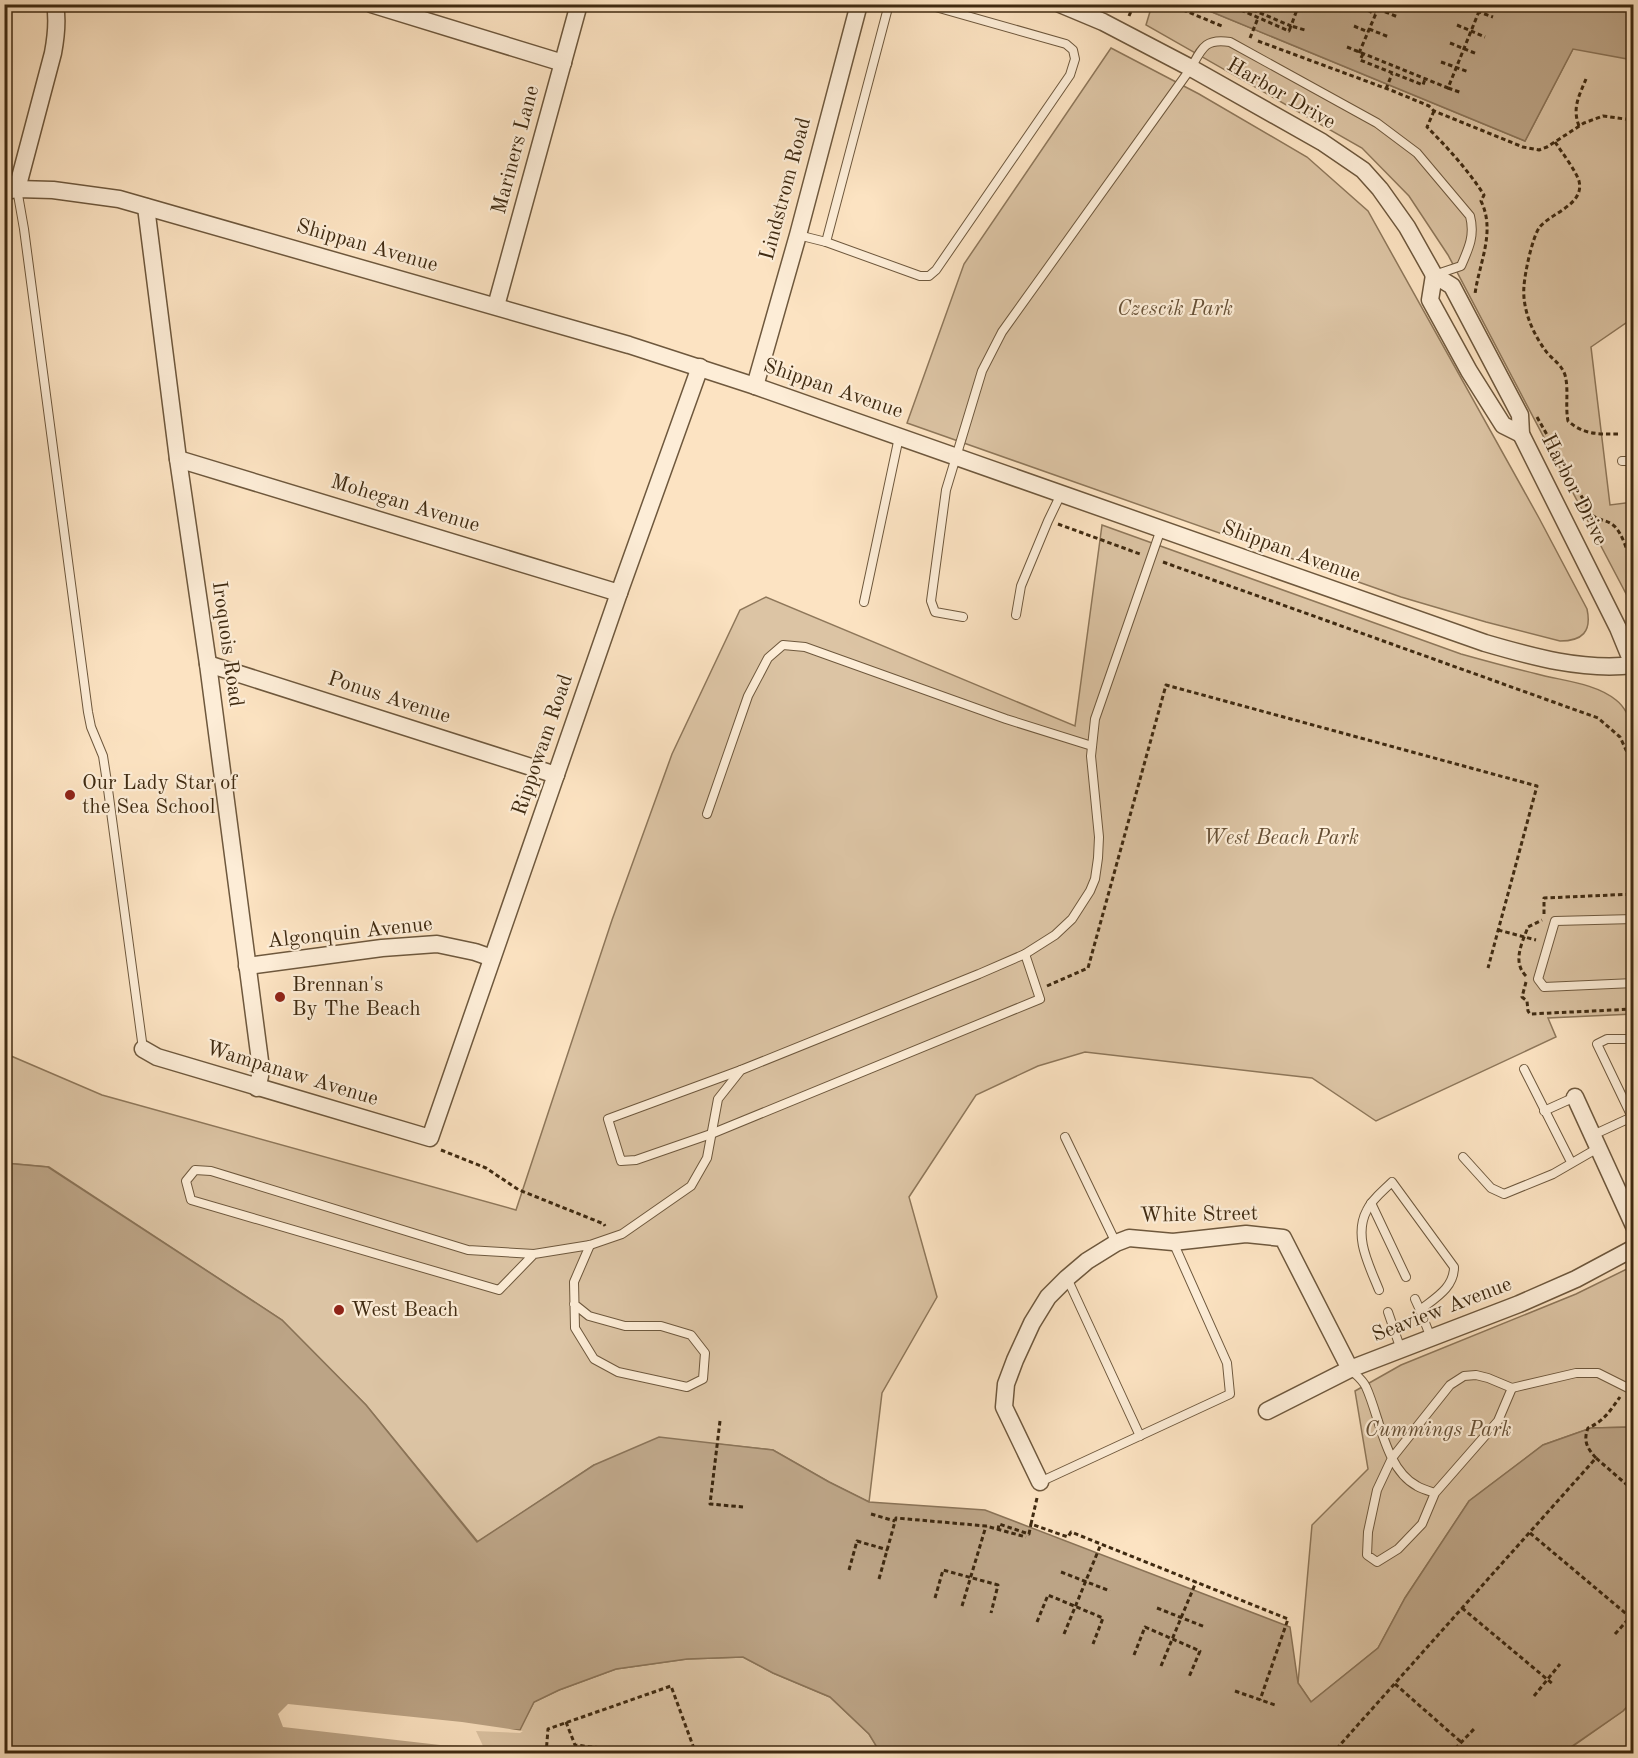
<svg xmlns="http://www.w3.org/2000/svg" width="1638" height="1758" font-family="'Old Standard TT',serif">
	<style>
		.green { fill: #dcc4a4; stroke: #8e775a; stroke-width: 1.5 }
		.water { fill: #bca486; stroke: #8a7357; stroke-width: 1.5 }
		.pier { fill: #fce3c2 }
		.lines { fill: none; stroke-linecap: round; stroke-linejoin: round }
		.service-casing { stroke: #6e583d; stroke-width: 10 }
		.minor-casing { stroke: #6e583d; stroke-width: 19 }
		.path { stroke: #3f2a11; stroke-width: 3; stroke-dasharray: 4.5 3; stroke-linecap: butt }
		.service { stroke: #fdedd7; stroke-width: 8 }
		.minor { stroke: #fdedd7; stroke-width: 16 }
		.poi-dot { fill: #8f2418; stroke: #fdedd7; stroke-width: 2 }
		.labels { text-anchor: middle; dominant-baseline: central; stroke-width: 4.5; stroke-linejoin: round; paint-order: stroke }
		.street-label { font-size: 21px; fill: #3f2a11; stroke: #fdedd7 }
		.park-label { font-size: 21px; font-style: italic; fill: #665036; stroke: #fdedd7 }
		.poi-label { font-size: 21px; fill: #3f2a11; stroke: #fdedd7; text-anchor: start }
	</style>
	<rect width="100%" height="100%" fill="#fce3c2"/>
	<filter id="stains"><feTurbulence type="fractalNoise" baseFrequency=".00333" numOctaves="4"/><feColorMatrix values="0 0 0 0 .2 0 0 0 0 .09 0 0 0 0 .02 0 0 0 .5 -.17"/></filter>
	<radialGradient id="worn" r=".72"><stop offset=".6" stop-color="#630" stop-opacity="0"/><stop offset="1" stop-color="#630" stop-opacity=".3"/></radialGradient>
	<g class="green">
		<path d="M1152 5H1195L1525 141 1573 49 1633 45V318L1591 347 1610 505 1633 502V607L1448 255 1409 196 1362 148 1146 25Z"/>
		<path d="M1111 48 1199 94 1307 157 1368 211 1539 518 1587 609C1592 632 1582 641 1560 641L1486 622 1401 597 907 423 964 264Z"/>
		<path d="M1102 525 1461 654C1486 661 1512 668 1537 674 1563 681 1595 683 1616 700 1625 707 1629 717 1633 727V1014L1548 1018 1556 1037 1376 1121 1312 1078 1085 1052 1038 1066 976 1095 909 1197 937 1297 882 1393 869 1502 829 1482 773 1450 717 1444 594 1465 478 1542 366 1405 282 1320 49 1167 5 1163 4 1053 102 1095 516 1210 612 920 672 754 740 610 766 597 1075 726Z"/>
		<path d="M1633 1266V1427L1591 1428 1543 1445 1469 1501 1405 1598 1378 1648 1311 1702 1298 1683 1312 1525 1368 1469 1355 1391 1401 1365 1576 1294Z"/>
		<path d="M743 1657 773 1673 830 1697 869 1734 881 1753H483L471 1728 519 1730 534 1702 559 1690 616 1669 687 1659Z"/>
		<path d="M1633 1700V1753L1562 1754 1623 1711Z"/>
	</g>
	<g class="water">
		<path d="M1195 5H1633V60L1573 49 1525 141Z"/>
		<path d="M4 1163 48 1167 282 1320 366 1405 477 1542 594 1465 659 1437 773 1450 829 1482 869 1502 985 1510 1290 1627 1298 1683 1311 1702 1378 1648 1405 1598 1469 1501 1543 1445 1591 1428 1633 1427V1700L1623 1711 1562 1753 881 1754 869 1734 830 1697 773 1673 743 1657 687 1659 616 1669 559 1690 534 1702 520 1730 471 1729 483 1753H5Z"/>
	</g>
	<g class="pier">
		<path d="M288 1704 462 1722 523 1731 520 1733 476 1731 483 1746 440 1745 283 1727 278 1714Z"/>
		<path d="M291 1747 444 1751 486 1752V1754L278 1753Z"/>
	</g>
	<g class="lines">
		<g class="service-casing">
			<g id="service">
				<path d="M17 189 24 229 88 712 91 727 103 756 107 782 143 1049"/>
				<path d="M798 235 826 242 920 276H929L936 270 1070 75 1075 59 1073 50 1066 44 925 4"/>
				<path d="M826 242 889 4"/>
				<path d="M1622 461H1634"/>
				<path d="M864 602 899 437"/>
				<path d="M1016 615 1021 586 1048 521 1061 494"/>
				<path d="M963 617 935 612 931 601 946 490 982 371 1002 332 1191 68C1202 48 1205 38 1230 42L1377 123 1417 153 1470 216C1475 235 1469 248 1461 266L1434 275"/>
				<path d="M707 814 748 696 768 658 783 645 805 647 1006 719 1092 746"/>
				<path d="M1634 919 1555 921 1538 979 1544 987 1634 983"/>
				<path d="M1524 1069 1571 1162"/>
				<path d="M741 1070 608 1119 621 1161 636 1160 711 1134 1040 999 1025 954"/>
				<path d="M1544 1111 1575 1097"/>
				<path d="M1593 1135 1632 1117 1597 1044 1607 1039H1634"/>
				<path d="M1065 1137 1116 1243"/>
				<path d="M1463 1157 1491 1188 1504 1194 1553 1174 1598 1148"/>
				<path d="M1371 1203 1406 1277"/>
				<path d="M534 1254 468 1250 211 1171 195 1170 186 1181 191 1200 499 1290 534 1254 590 1245 622 1234 691 1186 707 1158 718 1099 741 1070 979 974 1025 954 1055 935 1072 919 1090 891 1095 879 1098 858 1099 837 1091 756 1095 719 1161 529"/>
				<path d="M1067 1278 1140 1436"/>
				<path d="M1379 1290C1369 1265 1353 1236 1367 1210 1372 1199 1383 1191 1392 1182L1454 1267C1454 1288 1435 1298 1420 1310L1431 1338"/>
				<path d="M1415 1299 1420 1310"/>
				<path d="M574 1304 589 1316 625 1326H661L691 1335 705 1353 703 1379 687 1387 618 1372 594 1359 575 1328 574 1282 590 1245"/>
				<path d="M1388 1312 1401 1350"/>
				<path d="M1350 1369C1356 1375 1363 1380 1366 1387 1380 1417 1385 1469 1417 1486 1422 1489 1429 1491 1435 1493L1498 1421 1512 1388 1488 1378 1476 1375 1464 1376 1450 1385 1392 1458 1377 1490 1368 1532 1367 1555 1377 1562 1398 1549 1422 1524 1435 1493"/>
				<path d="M1512 1388 1576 1373H1598L1634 1391"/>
				<path d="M1040 1482 1230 1394 1227 1363 1173 1242"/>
			</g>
		</g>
		<g class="minor-casing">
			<g id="minor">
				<path d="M371 4 563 63"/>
				<path d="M1060 4 1103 22 1191 68 1322 142 1363 170 1380 189 1407 227 1434 275 1452 286 1520 415 1521 434 1618 628 1634 667"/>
				<path d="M17 189 53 53C56 37 58 21 55 4"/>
				<path d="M4 191 17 189 53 190 119 199 629 345 755 386 1485 643C1533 657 1583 671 1634 665"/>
				<path d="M146 207 178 459 208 664 260 1061V1076L257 1088"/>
				<path d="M1434 275 1430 300 1469 371 1503 425 1521 434"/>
				<path d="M496 306 579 4"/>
				<path d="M755 386 798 235 859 4"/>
				<path d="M178 459 619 593"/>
				<path d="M208 664 556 775"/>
				<path d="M247 966 382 948 437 944 475 952 492 958"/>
				<path d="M143 1049 157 1057 430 1138 619 593 700 367"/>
				<path d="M1575 1097 1634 1226"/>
				<path d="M1267 1411 1350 1369 1519 1304 1576 1279 1634 1248"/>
				<path d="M1040 1482 1004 1407 1006 1384 1015 1360 1032 1323 1048 1297 1067 1278 1087 1261 1116 1243 1129 1238 1173 1242 1246 1234 1283 1238 1350 1369"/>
			</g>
		</g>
		<g class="path">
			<path d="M1169 4 1224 27"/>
			<path d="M1227 4 1289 31 1291 26 1305 30"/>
			<path d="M1239 4 1291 26 1299 4"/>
			<path d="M1301 4 1314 10"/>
			<path d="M1463 6 1493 17"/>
			<path d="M1361 7 1375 14"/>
			<path d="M1378 9 1398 17"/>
			<path d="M1129 16 1134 4"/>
			<path d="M1457 25 1485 37"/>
			<path d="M1354 26 1368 32"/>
			<path d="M1369 29 1389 37"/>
			<path d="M1250 38 1258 18"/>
			<path d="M1258 41 1393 91 1429 106 1434 111 1523 147 1539 150 1547 147 1584 123 1603 116 1632 120 1634 118"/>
			<path d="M1450 43 1477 54"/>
			<path d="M1347 47 1448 88 1482 4"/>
			<path d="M1359 53 1380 4"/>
			<path d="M1363 54 1360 60 1423 85 1425 79"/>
			<path d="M1441 62 1469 72"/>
			<path d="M1448 88 1462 93"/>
			<path d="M1386 89 1392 74"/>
			<path d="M1434 111 1427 127C1448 148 1468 170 1484 195L1481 201C1496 232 1479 263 1475 294"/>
			<path d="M1579 126C1572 108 1579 96 1586 79"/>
			<path d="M1555 142C1561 151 1576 171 1579 181 1585 205 1550 213 1539 228 1532 239 1525 272 1524 286 1522 308 1532 332 1545 350 1551 359 1561 363 1565 375 1569 389 1565 406 1568 421 1584 435 1598 434 1618 434"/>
			<path d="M1537 417 1592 515C1600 521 1607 520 1613 525 1623 532 1629 558 1634 569"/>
			<path d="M1058 524 1140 554"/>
			<path d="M1163 562 1598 718 1620 737 1634 767"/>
			<path d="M1544 914V898L1634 894"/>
			<path d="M1498 930 1536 940"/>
			<path d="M1526 976C1512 962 1522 943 1528 927L1542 920"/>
			<path d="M1526 982 1522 997 1527 1001 1528 1011 1530 1014 1634 1009"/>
			<path d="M1047 986 1088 968 1166 685 1537 786 1488 968"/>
			<path d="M441 1150 486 1168 519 1190 604 1224 605 1226"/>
			<path d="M720 1421 710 1504 743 1507"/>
			<path d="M1596 1458C1587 1448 1583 1441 1588 1428 1604 1421 1610 1411 1620 1397"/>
			<path d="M1037 1498 1031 1524 1068 1537 1071 1532 1288 1619 1260 1700"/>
			<path d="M871 1514 895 1521"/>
			<path d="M998 1530 999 1524 1029 1534 1031 1524"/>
			<path d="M1530 1533 1630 1617"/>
			<path d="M849 1570 857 1541 888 1550"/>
			<path d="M1061 1572 1110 1591"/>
			<path d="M879 1579 896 1518 986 1526 1026 1537"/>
			<path d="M935 1598 943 1570 998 1585 991 1613"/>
			<path d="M962 1606 986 1526"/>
			<path d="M1157 1608 1205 1627"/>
			<path d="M1462 1608 1554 1685"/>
			<path d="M1037 1622 1048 1595 1103 1618 1093 1644"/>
			<path d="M1064 1634 1101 1544"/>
			<path d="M1615 1634 1634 1613"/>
			<path d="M1134 1655 1145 1627 1200 1651 1189 1677"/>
			<path d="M1161 1666 1196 1582"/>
			<path d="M1395 1684 1461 1742"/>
			<path d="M1235 1691 1275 1705"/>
			<path d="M1534 1696 1560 1664"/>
			<path d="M566 1722 575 1745 653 1754"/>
			<path d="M546 1754 548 1729 671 1686 696 1754"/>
			<path d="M1347 1754 1339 1746 1596 1458 1634 1491"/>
			<path d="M1450 1754 1474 1729"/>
			<path d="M1622 1754 1634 1742"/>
		</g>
		<use href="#service" class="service"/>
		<use href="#minor" class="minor"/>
	</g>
	<g class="poi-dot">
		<circle cx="70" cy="795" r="6"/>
		<circle cx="280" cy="997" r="6"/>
		<circle cx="339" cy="1310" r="6"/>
	</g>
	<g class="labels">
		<g class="street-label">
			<text transform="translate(1281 94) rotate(30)">Harbor Drive</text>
			<text transform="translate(516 150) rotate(-75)">Mariners Lane</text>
			<text transform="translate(786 189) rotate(-75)">Lindstrom Road</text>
			<text transform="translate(367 246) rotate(16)">Shippan Avenue</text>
			<text transform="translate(833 389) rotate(19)">Shippan Avenue</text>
			<text transform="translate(1574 490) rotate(63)">Harbor Drive</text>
			<text transform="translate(405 504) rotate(17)">Mohegan Avenue</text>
			<text transform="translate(1291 552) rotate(20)">Shippan Avenue</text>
			<text transform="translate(227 644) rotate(82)">Iroquois Road</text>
			<text transform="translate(389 698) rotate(18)">Ponus Avenue</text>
			<text transform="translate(543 745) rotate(-71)">Rippowam Road</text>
			<text transform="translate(350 933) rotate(-6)">Algonquin Avenue</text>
			<text transform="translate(292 1074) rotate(17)">Wampanaw Avenue</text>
			<text transform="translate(1199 1215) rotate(-1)">White Street</text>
			<text transform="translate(1442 1310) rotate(-21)">Seaview Avenue</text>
		</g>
		<g class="park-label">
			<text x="1175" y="309">Czescik Park</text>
			<text x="1281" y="838">West Beach Park</text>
			<text x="1438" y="1430">Cummings Park</text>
		</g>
		<g class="poi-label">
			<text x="82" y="783">Our Lady Star of<tspan x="82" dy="24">the Sea School</tspan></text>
			<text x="292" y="985">Brennan's<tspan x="292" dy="24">By The Beach</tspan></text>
			<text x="351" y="1310">West Beach</text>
		</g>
	</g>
	<rect width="1638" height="1758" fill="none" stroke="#fce3c2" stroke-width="24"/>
	<rect x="6" y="6" width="1626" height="1746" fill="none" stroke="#3f2a11" stroke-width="3"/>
	<rect x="12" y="12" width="1614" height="1734" fill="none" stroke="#3f2a11" stroke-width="1.5"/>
	<rect width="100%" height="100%" filter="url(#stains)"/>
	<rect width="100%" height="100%" fill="url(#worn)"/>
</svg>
